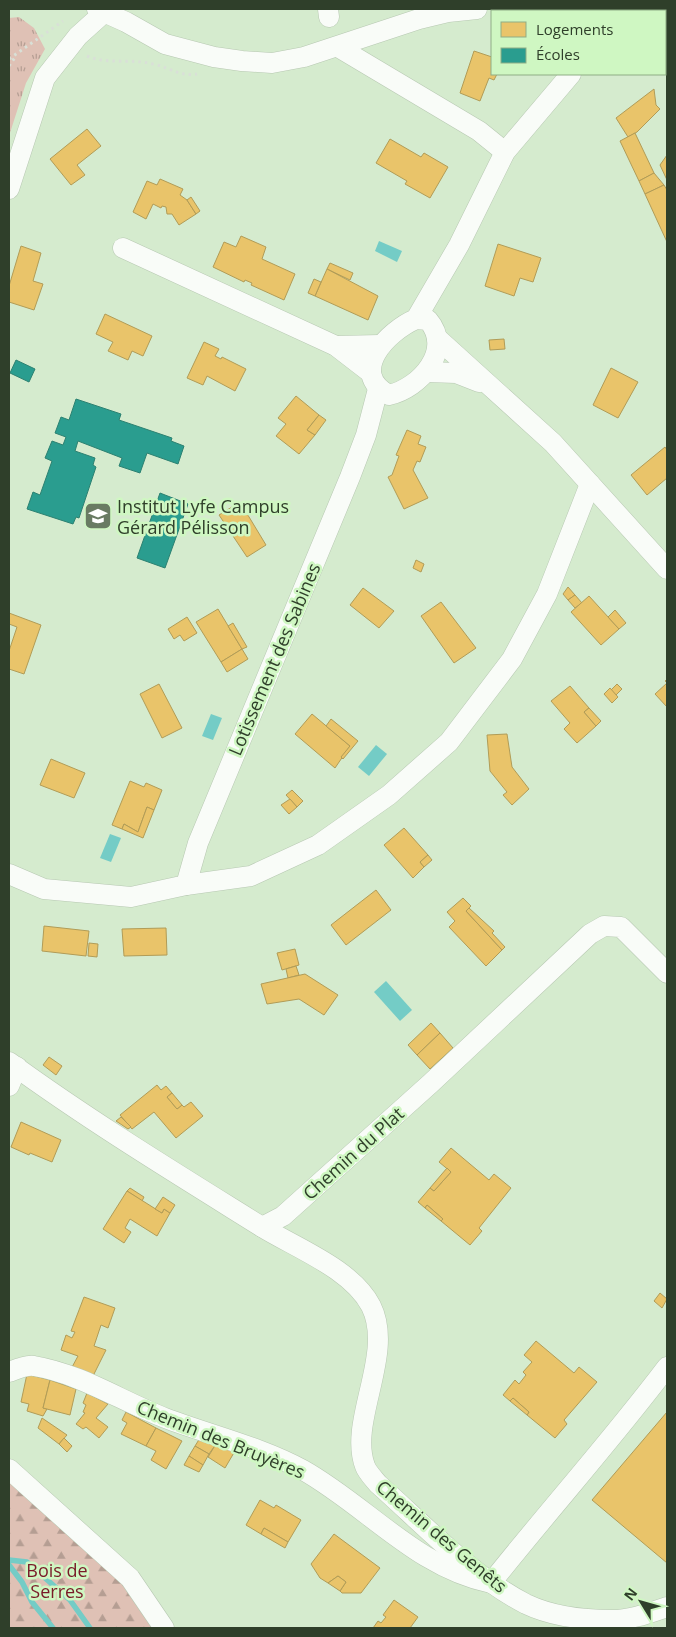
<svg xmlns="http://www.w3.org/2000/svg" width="676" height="1637" font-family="'Open Sans',sans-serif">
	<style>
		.grass { fill: url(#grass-tufts) }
		.forest { fill: url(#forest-firs) }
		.water { fill: #74ccc6 }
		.homes { fill: #e9c46a; stroke: #b19c57 }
		.schools { fill: #2a9d8f; stroke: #2c8171 }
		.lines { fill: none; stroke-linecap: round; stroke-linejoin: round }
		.stream { stroke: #74ccc6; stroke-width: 5.5 }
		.minor-casing { stroke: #b7c8b2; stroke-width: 21 }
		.path { stroke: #d9e0d7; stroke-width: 3; stroke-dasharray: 2.5 4; stroke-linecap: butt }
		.minor { stroke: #f9fcf8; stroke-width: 20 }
		.labels { text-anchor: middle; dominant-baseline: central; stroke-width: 5; stroke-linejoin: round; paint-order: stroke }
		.poi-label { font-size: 18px; fill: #2f3f2a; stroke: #cff7c2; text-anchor: start }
		.street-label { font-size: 18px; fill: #2f3f2a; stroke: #cff7c2 }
		.park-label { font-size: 18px; fill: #791a28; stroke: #cff7c2 }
	</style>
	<defs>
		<pattern id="grass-tufts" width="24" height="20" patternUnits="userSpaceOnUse" patternTransform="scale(1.25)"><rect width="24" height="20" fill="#dfc1b5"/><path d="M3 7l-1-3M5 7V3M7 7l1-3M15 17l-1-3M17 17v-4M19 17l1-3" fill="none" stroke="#b59e93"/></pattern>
		<pattern id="forest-firs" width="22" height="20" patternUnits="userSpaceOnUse" patternTransform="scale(1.25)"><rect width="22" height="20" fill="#dfc1b5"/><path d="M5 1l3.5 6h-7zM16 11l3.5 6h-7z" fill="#b59e93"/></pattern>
	</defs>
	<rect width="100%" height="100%" fill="#d5ebce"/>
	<path class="grass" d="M19 17 34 28 45 49 26 83 9 136V18Z"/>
	<path class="forest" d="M9 1472 127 1579 160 1628H9Z"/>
	<g class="water">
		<path d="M379 241 402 251 397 262 375 251Z"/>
		<path d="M211 714 222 718 213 740 202 736Z"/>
		<path d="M376 745 387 754 369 776 358 767Z"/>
		<path d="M110 834 121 838 111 862 100 858Z"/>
		<path d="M386 981 412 1010 400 1021 374 992Z"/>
	</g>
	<g class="homes">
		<path d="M474 51 492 57V74H497L494 80 489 78 480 101 460 93Z"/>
		<path d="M654 89 656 105 660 109 637 132 628 137 616 118Z"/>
		<path d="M87 129 101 146 77 165 85 175 71 185 50 159Z"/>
		<path d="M635 133 654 173 639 181 620 141Z"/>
		<path d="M390 139 421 157 424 153 448 167 430 198 405 184 407 181 376 163Z"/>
		<path d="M667 155V180L660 165Z"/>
		<path d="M654 173 664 185 645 194 639 181Z"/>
		<path d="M160 179 183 189 180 195 187 200 196 214 179 225 172 214H167L166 207 162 206 161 208 153 204 146 219 133 212 147 181 157 185Z"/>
		<path d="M664 185 667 190V242L645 194Z"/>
		<path d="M191 197 200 211 196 214 187 200Z"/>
		<path d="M241 236 266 247 262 259 295 274 284 300 251 285 252 283 245 280 244 282 213 267 224 242 236 247Z"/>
		<path d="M498 244 541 258 533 282 520 278 514 296 485 286Z"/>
		<path d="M21 246 41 253 33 281 43 284 34 310 9 302V286Z"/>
		<path d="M330 263 353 273 350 280 327 269Z"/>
		<path d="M327 269 378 296 368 320 315 296Z"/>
		<path d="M314 279 321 282 315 296 308 293Z"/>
		<path d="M105 314 152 336 143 356 132 351 128 360 108 351 113 342 96 334Z"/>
		<path d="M504 339 505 349 490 350 489 340Z"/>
		<path d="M204 342 219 349 215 356 221 359 222 357 246 369 235 391 207 376 203 385 187 378Z"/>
		<path d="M611 368 638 382 618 418 593 405Z"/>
		<path d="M296 396 319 415 307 430 315 435 299 454 276 436 286 424 278 418Z"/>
		<path d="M319 415 326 420 315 435 307 430Z"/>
		<path d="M407 430 421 436 418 444 426 447 420 462 417 461 413 470 428 498 404 509 388 477 392 475 399 456 396 455Z"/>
		<path d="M665 447 667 450V478L647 495 631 475Z"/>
		<path d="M240 502 266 545 247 557 219 515Z"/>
		<path d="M416 560 424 564 421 572 413 568Z"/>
		<path d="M568 587 575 595 568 600 563 594Z"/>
		<path d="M363 588 394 611 379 628 350 605Z"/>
		<path d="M575 595 582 603 575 608 568 600Z"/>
		<path d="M589 596 619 629 601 645 571 612Z"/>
		<path d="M441 602 476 648 454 663 421 616Z"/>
		<path d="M218 609 242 649 221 662 196 622Z"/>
		<path d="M615 610 626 623 619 629 608 617Z"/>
		<path d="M9 613 41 625 24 674 9 669V651L17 627 9 624Z"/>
		<path d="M187 617 197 633 184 641 180 635 174 639 168 629Z"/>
		<path d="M233 623 247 647 242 649 228 626Z"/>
		<path d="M242 649 248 659 227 672 221 662Z"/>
		<path d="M667 679V707L655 694 667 683 665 681Z"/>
		<path d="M159 684 182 728 162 738 140 694Z"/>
		<path d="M617 684 622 689 616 695 611 690Z"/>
		<path d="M570 686 589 708 584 712 596 726 577 743 564 729 570 723 551 701Z"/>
		<path d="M610 688 618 697 612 703 604 694Z"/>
		<path d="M589 708 601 721 596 726 584 712Z"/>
		<path d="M312 714 350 746 335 768 295 734Z"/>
		<path d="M331 719 358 741 343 759 341 757 350 746 326 726Z"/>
		<path d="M507 734 512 767 529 789 512 805 503 795 507 792 490 771 487 735Z"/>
		<path d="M51 759 85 773 74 798 40 785Z"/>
		<path d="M130 781 144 787 146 783 162 790 154 810 147 807 138 832 124 824 122 829 112 825Z"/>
		<path d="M292 790 303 801 297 807 286 795Z"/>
		<path d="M290 799 297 807 289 814 281 805Z"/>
		<path d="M147 807 154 810 143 838 122 829 124 824 138 832Z"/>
		<path d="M404 828 428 855 420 862 424 867 413 878 384 845Z"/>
		<path d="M428 855 432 860 424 867 420 862Z"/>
		<path d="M376 890 391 910 346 945 331 925Z"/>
		<path d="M463 898 471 906 466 911 502 950 486 966 449 927 455 921 447 912Z"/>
		<path d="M469 908 494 931 492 933 505 947 502 950 466 911Z"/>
		<path d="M44 926 89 931 86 956 42 951Z"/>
		<path d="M166 928 167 955 124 956 122 929Z"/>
		<path d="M89 943 98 944 97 957 88 956Z"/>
		<path d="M295 949 299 965 282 970 277 953Z"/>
		<path d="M296 966 299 975 288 978 286 969Z"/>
		<path d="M305 974 338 995 324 1015 299 999 267 1004 261 984Z"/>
		<path d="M431 1023 440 1033 417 1055 408 1045Z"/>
		<path d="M440 1033 453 1048 430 1069 417 1055Z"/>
		<path d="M49 1057 62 1066 56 1075 43 1065Z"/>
		<path d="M157 1085 161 1090 166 1086 172 1093 167 1097 177 1109 182 1105 184 1107 191 1102 203 1116 176 1138 154 1112 132 1129 120 1115Z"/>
		<path d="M172 1093 182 1105 177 1109 167 1097Z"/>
		<path d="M121 1117 131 1127 128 1129 116 1121Z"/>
		<path d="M21 1122 61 1140 52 1162 30 1153 29 1155 11 1147Z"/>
		<path d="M451 1148 489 1180 494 1174 511 1188 479 1228 482 1231 470 1245 441 1221 443 1219 427 1205 425 1208 418 1202 430 1188 434 1191 451 1172 439 1162Z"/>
		<path d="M447 1168 451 1172 434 1191 430 1188Z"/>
		<path d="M130 1188 144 1197 142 1201 127 1191Z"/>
		<path d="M127 1191 162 1213 164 1209 170 1213 157 1236 130 1219 125 1228 131 1232 124 1243 103 1229Z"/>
		<path d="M163 1197 175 1205 170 1213 164 1209 162 1213 155 1209Z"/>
		<path d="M427 1205 443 1219 441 1221 425 1208Z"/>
		<path d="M660 1293 667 1299 662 1308 654 1301Z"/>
		<path d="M84 1297 115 1308 108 1328 101 1325 94 1346 106 1350 93 1376 71 1369 78 1356 61 1350 66 1335 72 1338 75 1332 71 1331Z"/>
		<path d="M536 1341 574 1373 579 1367 597 1382 564 1420 567 1424 555 1438 527 1415 529 1412 513 1398 510 1401 503 1395 515 1380 519 1384 526 1375 523 1372 532 1362 524 1355Z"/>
		<path d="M27 1374 50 1380 43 1408 47 1409 43 1416 27 1411 29 1404 21 1402Z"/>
		<path d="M50 1380 76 1389 70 1415 43 1408Z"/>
		<path d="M87 1393 108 1404 96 1418 108 1427 99 1438 86 1427 83 1429 76 1424 85 1413 83 1412 86 1405 83 1403Z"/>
		<path d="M513 1398 529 1412 527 1415 510 1401Z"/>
		<path d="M126 1412 156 1428 146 1446 121 1434 127 1423 122 1420Z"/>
		<path d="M667 1412V1563L592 1500Z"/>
		<path d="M42 1418 67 1435 59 1444 38 1428Z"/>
		<path d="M156 1428 182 1441 166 1469 151 1460 156 1451 146 1446Z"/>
		<path d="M64 1438 72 1446 67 1452 59 1444Z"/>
		<path d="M200 1438 216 1444 209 1454 195 1446Z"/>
		<path d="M216 1444 235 1451 225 1468 208 1457Z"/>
		<path d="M195 1446 209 1454 203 1465 189 1456Z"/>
		<path d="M189 1456 203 1465 199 1472 184 1465Z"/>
		<path d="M260 1500 274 1508 276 1505 301 1520 288 1542 264 1528 261 1534 246 1525Z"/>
		<path d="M264 1528 288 1542 285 1548 261 1534Z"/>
		<path d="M334 1534 380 1568 361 1593H342L340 1591 346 1582 338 1576 328 1583 320 1578 311 1564Z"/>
		<path d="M338 1576 346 1582 340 1591 328 1583Z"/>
		<path d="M394 1600 418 1617 410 1628H373L378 1621 381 1623 386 1617 383 1615Z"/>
	</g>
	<g class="schools">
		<path d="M16 360 35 369 29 382 10 373Z"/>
		<path d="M76 399 121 414 119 420 172 438 171 441 184 446 178 464 147 453 140 473 119 466 122 458 78 441 75 451 95 458 93 465 96 467 79 518 76 517 73 524 27 509 33 492 40 495 52 461 45 458 52 441 63 445 66 437 55 433 61 417 69 420Z"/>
		<path d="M160 493 188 504 165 568 137 558Z"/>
	</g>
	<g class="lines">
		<g class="stream">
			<path d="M9 1560 27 1562 70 1600 90 1628"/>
			<path d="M9 1565 22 1582 32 1602 53 1628"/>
		</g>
		<g class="minor-casing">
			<g id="minor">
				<path d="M97 9 126 22 165 44 214 57 242 61 272 63 304 57 419 19 448 12 477 9"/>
				<path d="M328 9 329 17"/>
				<path d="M589 11V9"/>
				<path d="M620 11 622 9"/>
				<path d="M338 47 479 131 505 152"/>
				<path d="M9 189 45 78 78 36 108 9"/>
				<path d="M123 248 336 346 371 373"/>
				<path d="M416 319 428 320C454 350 420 388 389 395 347 372 388 331 416 319L459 245 505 152 571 74"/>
				<path d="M437 338 553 443 667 569"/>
				<path d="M336 346 380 345"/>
				<path d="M428 372 456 373 479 382"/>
				<path d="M9 874 44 889 131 897 186 885 198 843 350 477 366 435 378 389"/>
				<path d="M186 885 251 876 318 845 389 795 449 742 512 659 547 594 590 484"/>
				<path d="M9 1062C90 1121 177 1174 262 1227 296 1248 352 1269 371 1306 395 1354 348 1421 365 1466 367 1472 374 1479 378 1484 423 1524 473 1577 526 1604 551 1616 584 1620 612 1620 631 1620 649 1613 667 1607"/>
				<path d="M9 1086 17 1067"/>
				<path d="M262 1227 283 1216 431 1083 590 934 604 926 621 927 667 973"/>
				<path d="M9 1372C17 1369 26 1365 34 1366 81 1374 121 1401 165 1418 210 1435 261 1447 303 1470 367 1506 417 1568 491 1583 549 1510 611 1441 667 1367"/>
				<path d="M9 1469 130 1578 164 1628"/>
			</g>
		</g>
		<g class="path">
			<path d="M87 56C108 65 130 58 153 64 169 67 180 77 197 74"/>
			<path d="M9 59 63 21"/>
			<path d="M9 66 16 56"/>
		</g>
		<use href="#minor" class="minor"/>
	</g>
	<defs>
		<g id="university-square" transform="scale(1.4375)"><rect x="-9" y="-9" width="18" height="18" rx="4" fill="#697b63" stroke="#cff7c2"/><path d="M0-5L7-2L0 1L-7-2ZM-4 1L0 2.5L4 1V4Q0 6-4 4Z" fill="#fff"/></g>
	</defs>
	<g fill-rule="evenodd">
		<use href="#university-square" x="98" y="516"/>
	</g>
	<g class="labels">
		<g class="poi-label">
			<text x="117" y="506">Institut Lyfe Campus<tspan x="117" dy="21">Gérard Pélisson</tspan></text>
		</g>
		<g class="street-label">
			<text transform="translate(274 659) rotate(-67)">Lotissement des Sabines</text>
			<text transform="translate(353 1153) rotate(-42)">Chemin du Plat</text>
			<text transform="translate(221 1439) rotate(22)">Chemin des Bruyères</text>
			<text transform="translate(442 1536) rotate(40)">Chemin des Genêts</text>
		</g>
		<g class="park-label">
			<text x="57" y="1570">Bois de<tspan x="57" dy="21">Serres</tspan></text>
		</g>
	</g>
	<rect width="676" height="1637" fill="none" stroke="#2f3f2a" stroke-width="20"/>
	<rect x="491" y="10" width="175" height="65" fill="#cff7c2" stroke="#8fad85"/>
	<rect x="501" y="22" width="25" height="15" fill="#e9c46a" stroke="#8fad85"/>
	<text x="536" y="35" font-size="15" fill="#2f3f2a">Logements</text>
	<rect x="501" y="48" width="25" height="15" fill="#2a9d8f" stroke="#8fad85"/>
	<text x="536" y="60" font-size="15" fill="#2f3f2a">Écoles</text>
	<g transform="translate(641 1602) rotate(307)" stroke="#cff7c2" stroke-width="4" paint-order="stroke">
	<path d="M0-4L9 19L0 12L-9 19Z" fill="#2f3f2a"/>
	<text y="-8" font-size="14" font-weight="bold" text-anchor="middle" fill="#2f3f2a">N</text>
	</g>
</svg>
